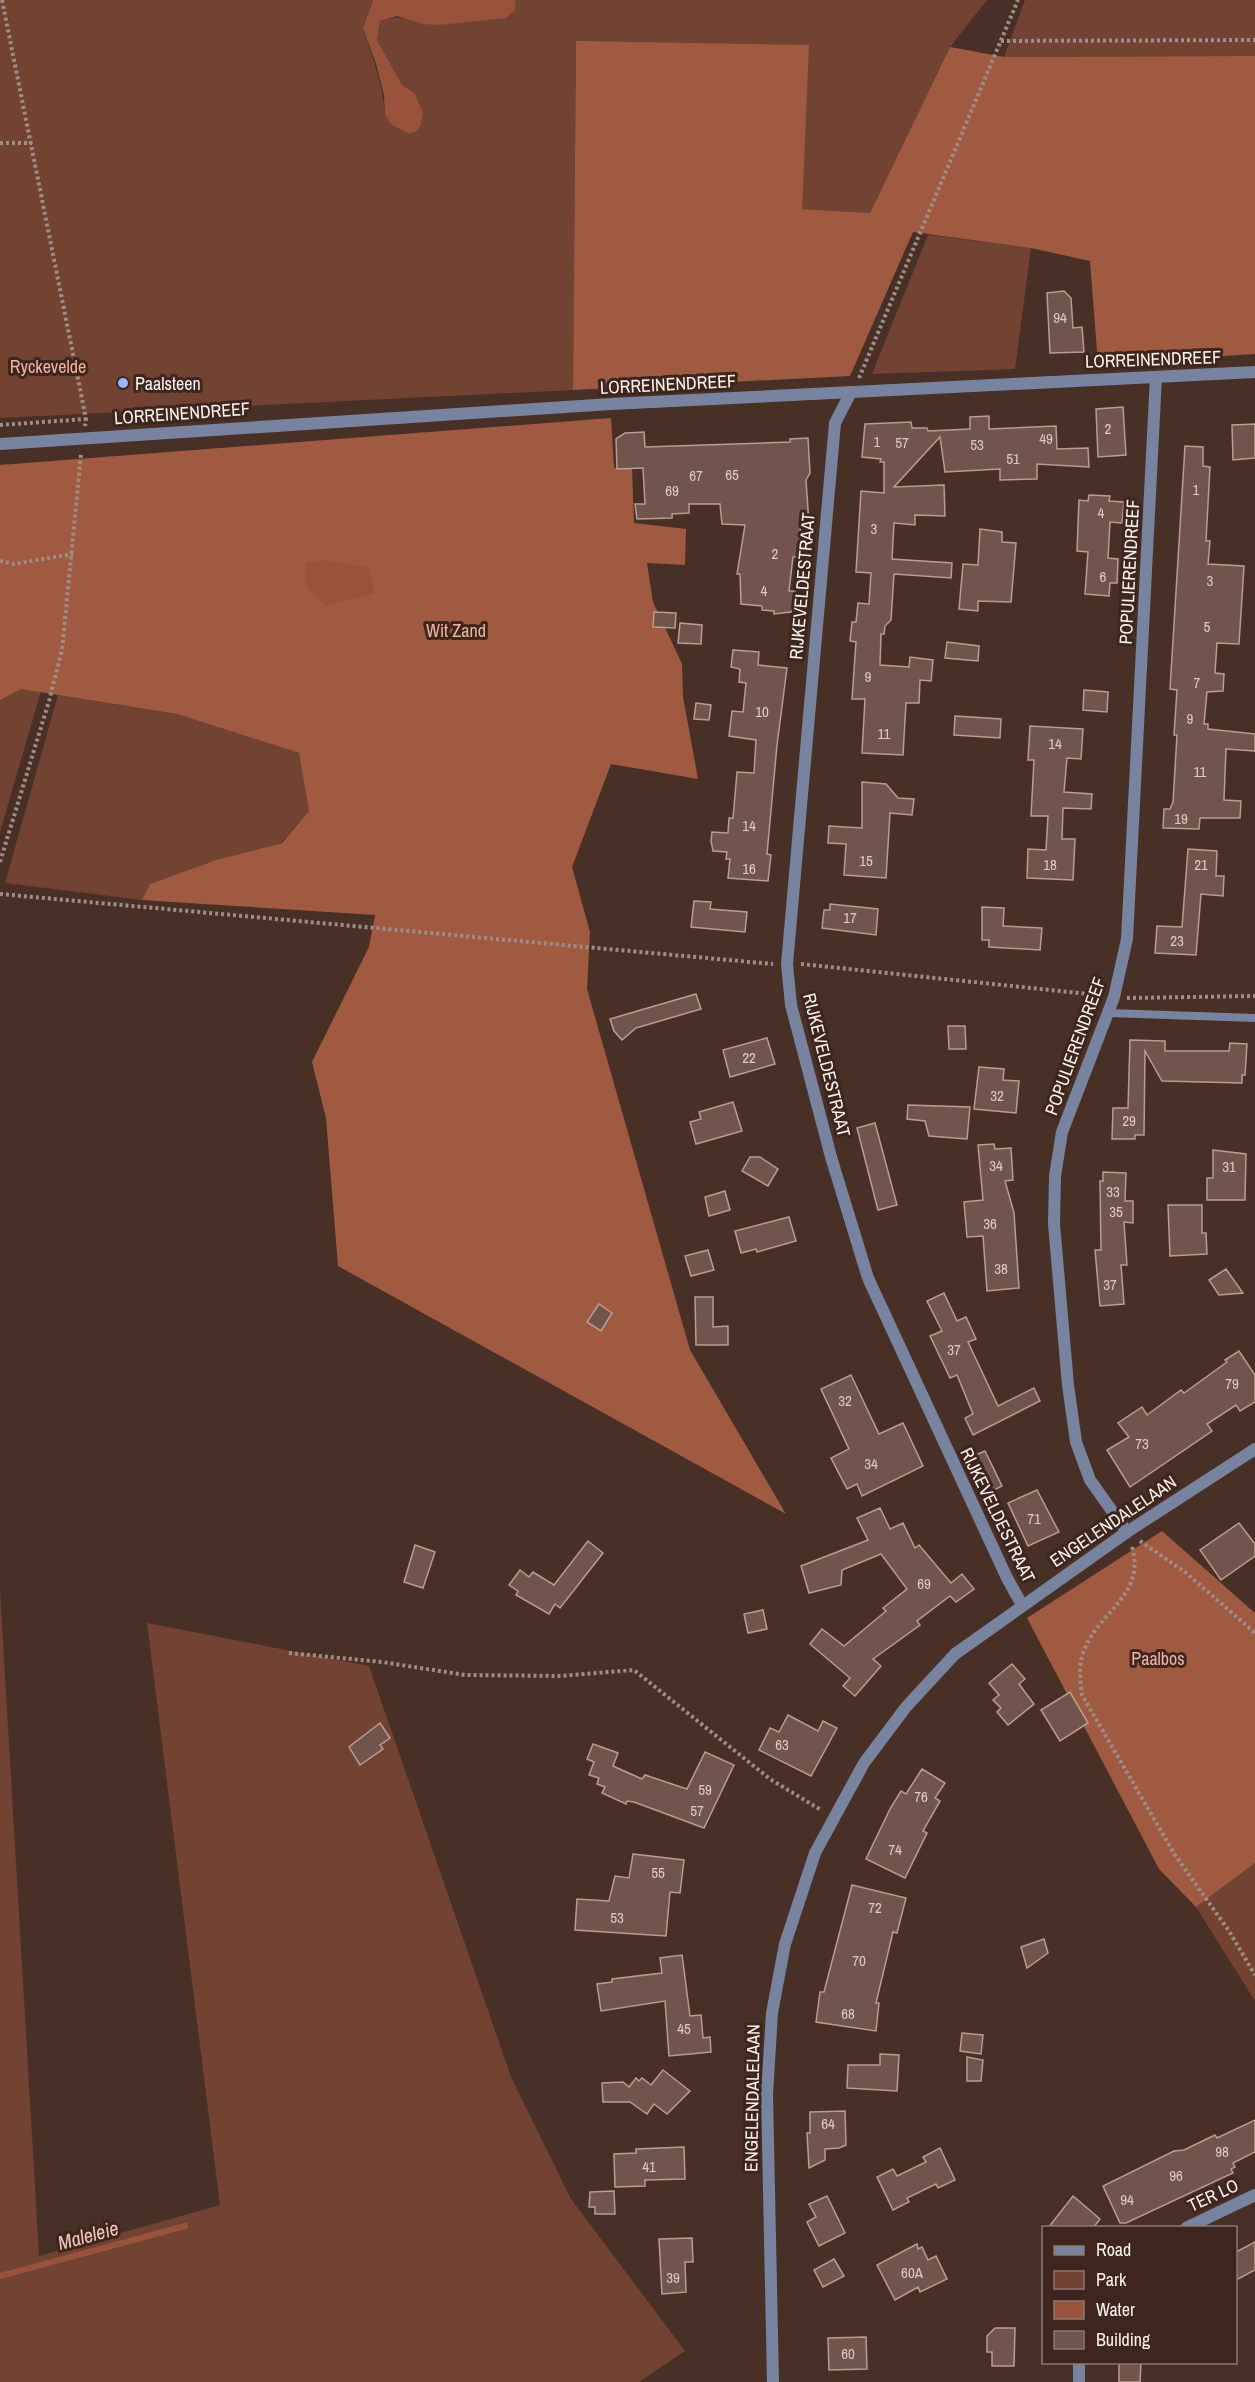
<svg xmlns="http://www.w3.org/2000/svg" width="1255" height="2382" font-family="'Archivo Narrow',sans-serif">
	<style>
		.green { fill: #724333 }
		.forest { fill: #a15a42 }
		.water { fill: #99523b }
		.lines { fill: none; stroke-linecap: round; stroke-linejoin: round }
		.stream { stroke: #99523b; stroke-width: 6 }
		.building { fill: #71554c; stroke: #bb9c91; stroke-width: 1.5 }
		.path { stroke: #9f8d87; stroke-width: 4; stroke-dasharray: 3 3; stroke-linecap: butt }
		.service { stroke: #78839f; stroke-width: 8 }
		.minor { stroke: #78839f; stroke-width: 12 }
		.poi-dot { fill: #9bb4fd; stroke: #3e261e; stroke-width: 2 }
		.labels { text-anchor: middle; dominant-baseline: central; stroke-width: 6; stroke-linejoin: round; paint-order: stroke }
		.number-label { font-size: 15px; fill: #daccc6 }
		.street-label { font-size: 18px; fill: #fdf3ef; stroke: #3e261e }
		.park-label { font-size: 18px; fill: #f2b4a0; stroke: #3e261e }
		.poi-label { font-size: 18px; fill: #fdf3ef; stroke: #3e261e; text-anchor: start }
		.water-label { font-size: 20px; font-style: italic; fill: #f2c7b9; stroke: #3e261e }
	</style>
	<rect width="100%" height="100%" fill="#493027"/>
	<g class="green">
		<path d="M0 0H373L363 28C372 58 383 83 385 115L417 131 421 125 423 113 415 93 402 85 377 40 380 21C407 12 413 25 439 24 466 24 490 12 515 3V0H987L950 47 870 213 802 209 576 41 573 390 0 418Z"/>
		<path d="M1025 0H1255V56L1004 57Z"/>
		<path d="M928 235 1031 248 1015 369 872 374Z"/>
		<path d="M0 465 58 633 0 832Z"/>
		<path d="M58 695 177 714 299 753 309 811 281 843 216 860 150 884 142 900 5 883Z"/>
		<path d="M0 1590 39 2256 220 2205 147 1623 369 1666 511 2077 571 2199 685 2351 639 2382H0Z"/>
		<path d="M1255 1863V2001L1196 1907Z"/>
	</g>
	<g class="forest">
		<path d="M576 41 809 45 802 209 870 213 950 47 1004 57 1255 56V354L1098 364 1090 261 1031 248 913 232 850 376 573 390Z"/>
		<path d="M611 418 614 468 632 469 634 523 686 529 685 565 647 563 653 602 682 664 683 697 698 779 611 764 572 867 590 932 587 989 690 1350 786 1514 338 1266 326 1118 312 1062 369 947 375 915 142 900 150 884 216 860 282 843 309 811 299 753 177 714 21 689 0 700V465Z"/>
		<path d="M1162 1531 1255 1613V1863L1196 1907 1159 1869 1027 1618Z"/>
	</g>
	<g class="water">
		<path d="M373 0H515V10L506 18 439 25 423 24 397 16 380 21 377 40 402 85 415 93 423 113 421 125 417 131 410 134 392 125 385 115 384 95 376 64 363 28Z"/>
		<path d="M323 560 367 567 374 586V593L325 606C309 591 303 585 306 563Z"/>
	</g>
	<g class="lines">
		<path class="stream" d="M0 2276 185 2226"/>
	</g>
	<g class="building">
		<path d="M1064 291 1071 298 1073 328 1082 327 1084 352 1050 353 1047 293Z"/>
		<path d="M1123 407 1126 455 1098 457 1096 409Z"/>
		<path d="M989 416V429L1056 426 1057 449 1088 448 1089 467 1037 464V479L1000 480V469L945 472 940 437 894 487 944 485 945 516 915 515V525L894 523 892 559 952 563 951 578 894 574 891 620 885 626 884 634H881L880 665 909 667 910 657 933 660 931 681 920 680 919 703H906L903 755 862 753 865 699H852L856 642 850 641 852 622H856L858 603 869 604 871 573 856 572 861 491 884 493V462H880L881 459 862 457 865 424 911 422 912 428H927L928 431 970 429V417Z"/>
		<path d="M1255 424V458L1233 460 1232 425Z"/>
		<path d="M644 432 645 447 790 442V439L808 438 810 473 806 480 809 524 801 523 798 557H793L789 591H795L796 602 791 612 774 614V611L762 610V606L741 604 740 574H737L745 525 722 524 720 504H689V513L672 514V518L637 519 635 504H645L643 468 617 469 616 439 625 433Z"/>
		<path d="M1185 446 1203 447V466L1210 467 1206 541H1210L1208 564 1244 566 1239 644 1217 643 1215 673 1224 674 1223 691 1207 692 1204 724H1208V729L1255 734V751L1226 749 1224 800 1241 801 1240 818H1200L1199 829 1163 828 1164 809H1170L1173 802 1177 735H1174L1177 690 1170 689Z"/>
		<path d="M1089 495 1110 496 1109 501 1124 502 1122 523 1110 522 1108 558 1118 559 1117 583H1110L1109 596 1085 594 1088 552 1077 551 1079 500 1088 501Z"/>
		<path d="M980 529 1002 532V542L1016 543 1011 602 978 601V611L959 609 963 564 978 565Z"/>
		<path d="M654 612 676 613 675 628 653 627Z"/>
		<path d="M680 623 702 625 701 644 678 643Z"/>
		<path d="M947 642 979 646 978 661 945 658Z"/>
		<path d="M733 650 759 652 758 665 787 668 777 745 767 854 771 855 768 881 728 878 730 859H726L727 852 713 851 711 841 712 832 728 833 729 818H733L737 772 754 773 756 740 729 736 732 711 743 712 746 683 739 682 740 669 731 667Z"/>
		<path d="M1084 690 1108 692 1107 712 1083 710Z"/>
		<path d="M696 703 711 705 709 720 694 719Z"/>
		<path d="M955 716 1001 719 1000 738 954 735Z"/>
		<path d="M1030 726 1083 729 1081 759 1067 758 1064 792 1092 794 1091 809 1063 808 1062 839H1075L1073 880 1027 878 1028 849 1046 850 1048 816H1031L1034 760H1028Z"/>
		<path d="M862 782 886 784 898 798 914 799 912 815 890 813 886 878 844 875 846 844 828 843 829 826 862 828Z"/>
		<path d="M1188 849 1217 851 1216 876H1224L1223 896 1201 894 1196 955 1155 953 1157 926 1182 927Z"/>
		<path d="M694 901 711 902 710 909 747 912 745 932 691 927Z"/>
		<path d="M830 904 878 909 876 935 822 928 824 910H830Z"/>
		<path d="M982 907 1004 908 1003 926 1042 928 1040 950 989 947V940H982Z"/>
		<path d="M696 994 701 1009 636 1028 622 1040 614 1031 610 1019Z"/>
		<path d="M948 1026H965L966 1049H949Z"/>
		<path d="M767 1038 775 1064 730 1077 723 1050Z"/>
		<path d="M1130 1040 1165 1041V1051H1229L1230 1043 1247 1044 1245 1075H1242V1083L1162 1081 1145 1051 1144 1135H1135V1139H1112L1113 1108H1128Z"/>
		<path d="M979 1067 1004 1069 1003 1080 1019 1081 1016 1113 974 1109Z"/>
		<path d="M733 1102 742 1131 696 1144 690 1122 701 1119 699 1112Z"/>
		<path d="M908 1105 970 1107 967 1139 929 1136 925 1121 907 1119Z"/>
		<path d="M875 1123 897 1205 878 1210 857 1128Z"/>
		<path d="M994 1144 995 1149 1011 1148 1013 1180 1005 1181 1014 1213 1019 1288 987 1291 983 1236 967 1237 964 1202 983 1200 978 1145Z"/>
		<path d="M1213 1150 1246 1154 1245 1200H1207V1178H1213Z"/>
		<path d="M750 1157H760L778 1169 768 1186 742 1171Z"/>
		<path d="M1103 1172 1126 1173 1125 1201H1133V1223L1124 1222 1127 1265H1121L1124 1304 1100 1306 1095 1250H1101L1100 1181H1103Z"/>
		<path d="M725 1191 730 1210 709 1216 705 1197Z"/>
		<path d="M1168 1205H1202V1233H1206L1207 1254 1170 1256Z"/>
		<path d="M789 1217 796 1241 757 1252 756 1249 741 1253 735 1231Z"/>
		<path d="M708 1250 714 1270 691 1276 685 1256Z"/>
		<path d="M1226 1269 1243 1293 1219 1295 1209 1280Z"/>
		<path d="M944 1293 957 1321 966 1317 976 1339 968 1342 998 1406 1034 1388 1040 1401 973 1435 965 1418 973 1414 957 1375 950 1378 930 1336 942 1331 927 1301Z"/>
		<path d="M695 1297H713V1327L728 1326V1345H696Z"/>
		<path d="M599 1304 612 1313 601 1331 587 1322Z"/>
		<path d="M1239 1351 1255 1375V1402L1240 1411 1236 1405 1207 1424 1212 1431 1130 1487 1107 1450 1129 1437 1118 1423 1142 1407 1147 1415 1181 1390 1184 1393 1227 1362 1225 1360Z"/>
		<path d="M851 1375 879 1434 903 1423 923 1466 862 1496 857 1484 847 1489 831 1458 849 1449 821 1389Z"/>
		<path d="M985 1451 1002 1486 985 1495 969 1458Z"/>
		<path d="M1037 1490 1059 1532 1028 1546 1008 1503Z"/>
		<path d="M880 1508 890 1529 903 1523 915 1548 919 1545 951 1583 962 1574 974 1589 956 1602 950 1596 917 1621 920 1625 873 1659 881 1666 855 1696 843 1686 850 1678 810 1644 822 1629 844 1646 886 1611 883 1608 907 1589 881 1554 842 1570 841 1585 809 1593 801 1566 868 1540 857 1518Z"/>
		<path d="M1239 1523 1255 1544V1556L1221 1580 1200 1550Z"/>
		<path d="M588 1541 603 1553 560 1608 555 1604 549 1614 516 1595 518 1591 509 1585 520 1570 529 1577 533 1572 554 1585Z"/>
		<path d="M415 1545 435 1552 423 1588 404 1582Z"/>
		<path d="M763 1610 767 1629 748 1633 744 1614Z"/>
		<path d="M1012 1664 1025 1679 1019 1684 1034 1704 1008 1725 997 1712 1001 1708 993 1700 999 1695 989 1683Z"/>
		<path d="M1070 1692 1088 1723 1060 1741 1041 1710Z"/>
		<path d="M788 1715 818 1731 823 1721 837 1728 811 1776 759 1750 770 1728 779 1732Z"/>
		<path d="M380 1723 390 1738 380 1745 383 1749 360 1765 349 1747Z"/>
		<path d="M593 1744 618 1753 613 1766 642 1779 645 1775 687 1789 705 1752 734 1765 704 1828 634 1802 627 1801 626 1804 602 1793 605 1787 597 1784 599 1778 589 1775 594 1762 587 1759Z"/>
		<path d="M922 1769 945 1783 935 1798 940 1801 923 1831 927 1833 905 1878 866 1859 890 1809 901 1791 906 1794Z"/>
		<path d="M633 1854 684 1860 680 1893 670 1892 666 1936 575 1930 577 1899 609 1901 615 1876 629 1878Z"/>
		<path d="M852 1885 906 1898 897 1933 893 1932 876 2003H879L876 2031 816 2022 820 1992H824Z"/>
		<path d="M1044 1939 1048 1953 1027 1968 1021 1947Z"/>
		<path d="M682 1955 690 2016 701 2015 703 2038 710 2037 711 2052 669 2056 665 2001 601 2011 597 1984 612 1982V1979L662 1973 660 1958Z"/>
		<path d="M962 2033 983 2035 981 2054 960 2051Z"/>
		<path d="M880 2054 899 2055 897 2091 847 2088 848 2065H880Z"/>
		<path d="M967 2057 983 2060 981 2081H967Z"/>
		<path d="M663 2070 690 2091 667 2114 654 2104 647 2114 630 2102H603L602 2083 623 2082 629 2087 636 2078 639 2081 642 2078 651 2085Z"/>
		<path d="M845 2111 846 2145 839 2148 825 2149V2160L809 2168 807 2133H810V2112Z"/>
		<path d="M1255 2120V2152L1233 2163 1235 2167 1231 2169 1233 2173 1126 2223H1120L1103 2186 1174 2151 1184 2150 1215 2135 1217 2138Z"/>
		<path d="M684 2147 685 2179 645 2180V2186L615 2187 614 2154 636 2153V2149Z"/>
		<path d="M940 2148 955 2180 938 2188 936 2184 907 2198 909 2202 893 2210 877 2177 893 2169 897 2176 926 2162 923 2157Z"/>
		<path d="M614 2191 615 2214H595V2207H589L590 2192Z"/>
		<path d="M827 2196 845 2233 819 2246 807 2222 816 2217 809 2204Z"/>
		<path d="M1073 2196 1100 2219 1093 2228H1048Z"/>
		<path d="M692 2238 693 2262H685L686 2292 662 2294 659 2239Z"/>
		<path d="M1255 2242V2270L1236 2280V2252Z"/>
		<path d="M917 2244 918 2249 922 2247 928 2260 936 2256 947 2279 920 2292 918 2287 895 2300 877 2265Z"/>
		<path d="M834 2259 844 2276 823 2287 814 2270Z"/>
		<path d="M995 2328H1015L1014 2366H992V2352H987V2336Z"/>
		<path d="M866 2337 867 2369 829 2370 828 2338Z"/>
		<path d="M1119 2362H1141L1140 2382H1119Z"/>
	</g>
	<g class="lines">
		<g class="path">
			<path d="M2 0 86 419 85 426"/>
			<path d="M1001 41 1255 40"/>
			<path d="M0 143H32"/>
			<path d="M859 378 1018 0"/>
			<path d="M0 425 86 419"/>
			<path d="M0 561 14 564 73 554"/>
			<path d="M0 862 49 701 62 650 81 454"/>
			<path d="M0 894 773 964"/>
			<path d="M801 964 1098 995"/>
			<path d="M1127 998 1255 996"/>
			<path d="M1140 1541 1185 1572 1255 1633"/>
			<path d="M1132 1547C1146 1594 1101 1610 1085 1648 1078 1664 1080 1679 1082 1695L1175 1855 1229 1931 1255 1975"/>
			<path d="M289 1653 382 1662 465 1675 561 1676 634 1670 770 1779 821 1810"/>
		</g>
		<path class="service" d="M1109 1013 1255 1018"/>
		<g class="minor">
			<path d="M851 392 835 423 787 964 791 1005 831 1157 868 1278 1007 1578 1022 1605"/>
			<path d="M0 444 611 404 1255 372"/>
			<path d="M1127 1532 1090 1480 1076 1442 1068 1385 1054 1224 1055 1176 1062 1132 1114 997 1127 939 1156 377"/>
			<path d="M1186 2228 1255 2195"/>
			<path d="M773 2382 767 2094 772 2013 785 1944 815 1853 864 1763 906 1707 955 1654 1127 1532 1255 1449"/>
			<path d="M1079 2382V2362"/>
		</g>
	</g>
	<circle class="poi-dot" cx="123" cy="383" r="6"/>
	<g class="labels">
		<g class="number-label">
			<text x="1060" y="317">94</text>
			<text x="1108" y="428">2</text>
			<text x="1046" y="438">49</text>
			<text x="877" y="441">1</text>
			<text x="902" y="442">57</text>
			<text x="977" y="444">53</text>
			<text x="1013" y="458">51</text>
			<text x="732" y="474">65</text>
			<text x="696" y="475">67</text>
			<text x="1196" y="489">1</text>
			<text x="672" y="490">69</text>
			<text x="1101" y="512">4</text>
			<text x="874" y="528">3</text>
			<text x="775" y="553">2</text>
			<text x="1103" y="576">6</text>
			<text x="1210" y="580">3</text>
			<text x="764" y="590">4</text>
			<text x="1207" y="626">5</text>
			<text x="868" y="676">9</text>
			<text x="1197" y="682">7</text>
			<text x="762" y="711">10</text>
			<text x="1190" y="718">9</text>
			<text x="884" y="733">11</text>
			<text x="1055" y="743">14</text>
			<text x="1200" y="771">11</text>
			<text x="1181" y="818">19</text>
			<text x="749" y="825">14</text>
			<text x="866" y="860">15</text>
			<text x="1050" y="864">18</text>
			<text x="1201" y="864">21</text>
			<text x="749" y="868">16</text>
			<text x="850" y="917">17</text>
			<text x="1177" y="940">23</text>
			<text x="749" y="1057">22</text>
			<text x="997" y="1095">32</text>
			<text x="1129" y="1120">29</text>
			<text x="996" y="1165">34</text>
			<text x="1229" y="1166">31</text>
			<text x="1113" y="1191">33</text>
			<text x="1116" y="1211">35</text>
			<text x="990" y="1223">36</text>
			<text x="1001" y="1268">38</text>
			<text x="1110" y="1284">37</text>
			<text x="954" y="1349">37</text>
			<text x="1232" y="1383">79</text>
			<text x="845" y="1400">32</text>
			<text x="1142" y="1443">73</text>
			<text x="871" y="1463">34</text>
			<text x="1034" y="1518">71</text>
			<text x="924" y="1583">69</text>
			<text x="782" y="1744">63</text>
			<text x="705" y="1789">59</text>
			<text x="921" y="1796">76</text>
			<text x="697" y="1810">57</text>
			<text x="895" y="1849">74</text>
			<text x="658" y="1872">55</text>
			<text x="875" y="1907">72</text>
			<text x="617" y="1917">53</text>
			<text x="859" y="1960">70</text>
			<text x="848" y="2013">68</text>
			<text x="684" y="2028">45</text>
			<text x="828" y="2123">64</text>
			<text x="1222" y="2151">98</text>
			<text x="649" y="2166">41</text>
			<text x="1176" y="2175">96</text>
			<text x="1127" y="2199">94</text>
			<text x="912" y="2272">60A</text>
			<text x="673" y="2277">39</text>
			<text x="848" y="2353">60</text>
		</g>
		<g class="street-label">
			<text transform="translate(1153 359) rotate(-2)">LORREINENDREEF</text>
			<text transform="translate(668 384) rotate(-3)">LORREINENDREEF</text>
			<text transform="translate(182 413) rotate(-4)">LORREINENDREEF</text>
			<text transform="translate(1129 572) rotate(-87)">POPULIERENDREEF</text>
			<text transform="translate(802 586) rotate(-85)">RIJKEVELDESTRAAT</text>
			<text transform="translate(1075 1046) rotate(-70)">POPULIERENDREEF</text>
			<text transform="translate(827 1065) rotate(76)">RIJKEVELDESTRAAT</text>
			<text transform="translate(998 1515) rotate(64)">RIJKEVELDESTRAAT</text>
			<text transform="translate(1113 1521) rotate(-34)">ENGELENDALELAAN</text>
			<text transform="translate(752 2098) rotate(-89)">ENGELENDALELAAN</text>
			<text transform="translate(1213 2195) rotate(-25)">TER LO</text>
		</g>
		<g class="park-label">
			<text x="48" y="366">Ryckevelde</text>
			<text x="456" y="630">Wit Zand</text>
			<text x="1158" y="1658">Paalbos</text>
		</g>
		<g class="poi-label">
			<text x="135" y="383">Paalsteen</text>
		</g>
		<g class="water-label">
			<text transform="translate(88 2235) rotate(-15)">Maleleie</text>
		</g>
	</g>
	<rect x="1042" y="2226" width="195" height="138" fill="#3e261e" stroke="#8a7872" stroke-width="1.5"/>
	<rect x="1054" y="2246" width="30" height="9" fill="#78839f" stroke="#8a7872" stroke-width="1.5"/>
	<text x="1096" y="2256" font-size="18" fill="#fdf3ef">Road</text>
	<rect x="1054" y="2271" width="30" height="18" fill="#724333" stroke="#8a7872" stroke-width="1.5"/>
	<text x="1096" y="2286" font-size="18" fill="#fdf3ef">Park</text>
	<rect x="1054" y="2301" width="30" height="18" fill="#99523b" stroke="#8a7872" stroke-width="1.5"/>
	<text x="1096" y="2316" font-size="18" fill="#fdf3ef">Water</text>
	<rect x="1054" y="2331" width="30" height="18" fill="#71554c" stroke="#8a7872" stroke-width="1.5"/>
	<text x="1096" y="2346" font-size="18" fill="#fdf3ef">Building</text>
</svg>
